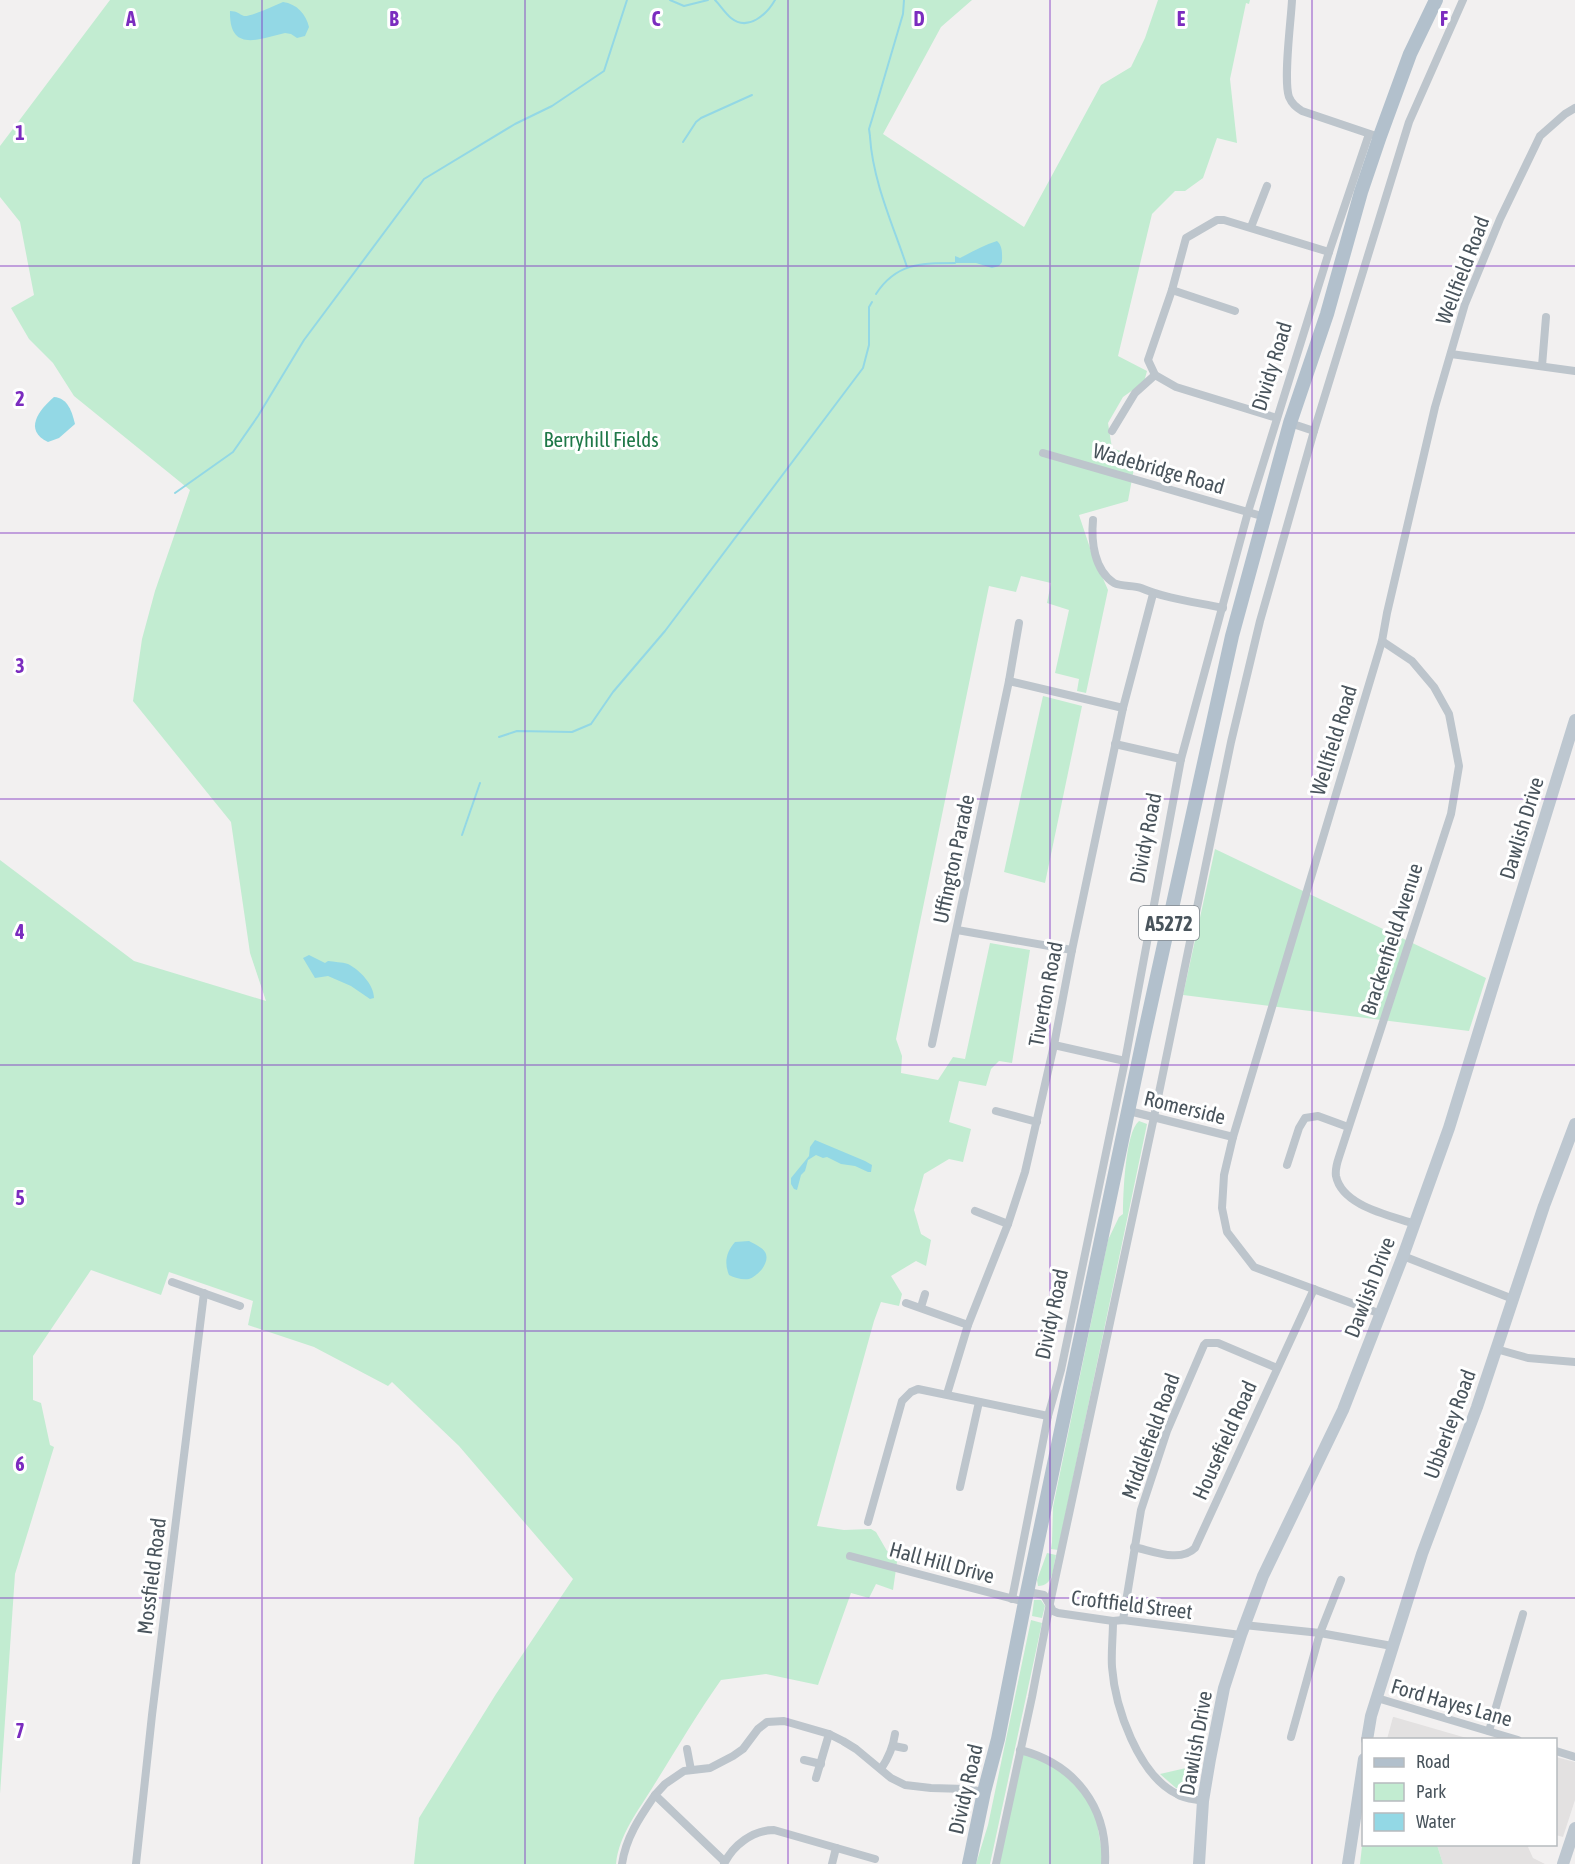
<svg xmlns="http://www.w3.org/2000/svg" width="1575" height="1864" font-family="'Asap Condensed',sans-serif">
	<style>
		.education { fill: #e3e1e1 }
		.green { fill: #c2ecd1 }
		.water { fill: #93d8e5 }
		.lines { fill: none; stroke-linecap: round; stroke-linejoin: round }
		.stream { stroke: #93d8e5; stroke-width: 2 }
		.street { stroke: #bdc5cc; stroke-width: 8 }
		.secondary { stroke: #bdc7d0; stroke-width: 12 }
		.primary { stroke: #b2c0cc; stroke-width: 14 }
		.grid { fill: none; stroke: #7b2cbf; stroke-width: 1.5; stroke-opacity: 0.55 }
		.labels { text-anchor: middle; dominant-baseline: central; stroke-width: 6; stroke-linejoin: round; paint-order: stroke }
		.shield { fill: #fff; stroke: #80878d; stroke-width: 1.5 }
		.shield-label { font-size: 20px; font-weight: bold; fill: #49545c }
		.street-label { font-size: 21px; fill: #49545c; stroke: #fff }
		.park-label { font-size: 21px; fill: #1f7848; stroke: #fff }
		.grid-label { font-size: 20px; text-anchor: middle; font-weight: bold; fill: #7b2cbf; stroke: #fff; stroke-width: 6; stroke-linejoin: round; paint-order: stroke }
	</style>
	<rect width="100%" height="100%" fill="#f2f0f0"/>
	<g class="education">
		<path d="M1393 1717H1394L1470 1739H1387Z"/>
		<path d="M1556 1757 1575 1762V1800L1563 1837 1556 1835Z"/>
		<path d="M1437 1845H1529L1528 1847 1533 1858 1545 1864H1443Z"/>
	</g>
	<g class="green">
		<path d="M110 0H972L941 27 883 134 1024 227 1101 85 1131 67 1145 38 1158 0H1250L1249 4 1246 3 1230 79 1237 143 1217 138 1203 178 1185 191H1175L1152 214 1118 356 1147 371 1144 382 1123 397 1108 423 1112 448 1136 457 1128 501 1079 515 1091 551 1108 590 1086 693 1077 691 1079 679 1055 673 1069 610 1047 603 1051 583 1021 576 1016 592 989 586 896 1039 902 1056 901 1073 938 1080 953 1057 965 1059 990 943 1030 950 1012 1063 999 1061 991 1069 986 1086 959 1081 949 1122 971 1129 963 1162 949 1159 924 1174 914 1210 921 1234 931 1240 926 1266 916 1261 891 1276 902 1294 899 1306 881 1302 874 1321 817 1526 844 1530 871 1529 876 1532 887 1551 898 1555 893 1590 876 1584 869 1598 851 1593 818 1685 766 1674 721 1680C697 1714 676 1750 654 1785 639 1810 619 1834 616 1864H414L419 1818 496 1694 573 1579 459 1446 392 1382 388 1386 314 1347 248 1325 253 1301 169 1272 161 1295 91 1270 33 1356V1400L41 1403 50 1445 54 1447 15 1574 0 1794V860L134 961 266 1001 250 953 231 822 133 701 142 639 155 591 190 490 74 396 53 363 29 339 11 308 34 295 20 222 0 197V146Z"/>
		<path d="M1043 696 1082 706 1045 883 1004 872Z"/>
		<path d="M1215 849 1486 978 1469 1031 1183 995Z"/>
		<path d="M1139 1121 1147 1124 1058 1550 1051 1549 1052 1542 1053 1507 1108 1240 1119 1217 1123 1214C1123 1196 1125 1132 1139 1121Z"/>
		<path d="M1047 1553 1056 1555C1053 1568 1054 1586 1038 1586L1037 1580Z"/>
		<path d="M1034 1600H1041L1045 1606 1042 1618 1032 1616Z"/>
		<path d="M1031 1620 1042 1623 990 1864H976L988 1825Z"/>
		<path d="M1020 1750 1053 1763 1094 1805 1104 1864H995Z"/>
		<path d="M1199 1765 1197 1785 1187 1791 1176 1788 1160 1774Z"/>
		<path d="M1363 1837 1364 1844 1437 1845 1443 1864H1360Z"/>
	</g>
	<g class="water">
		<path d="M283 2C297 4 306 14 309 27L305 36 297 38 291 34 285 33C259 39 229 53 230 11 237 11 239 14 244 16 250 17 276 5 283 2Z"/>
		<path d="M997 241C1003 246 1002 255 1002 262L999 266 992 268 976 263H955V256L960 258C972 252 984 245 997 241Z"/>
		<path d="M54 397C68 398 72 412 75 424L59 438 48 442C23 430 39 410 54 397Z"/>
		<path d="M309 955 325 963 328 961C334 962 342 962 348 964 360 970 374 985 374 998L370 999 351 986 328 976 315 978 303 958Z"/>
		<path d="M815 1140 865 1161 872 1165 871 1172H868L855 1166 841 1164 827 1157 823 1158 816 1155 808 1160 805 1171 801 1175 797 1190 794 1189 791 1184V1178L809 1156 810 1147Z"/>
		<path d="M749 1241C754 1244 762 1247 765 1252 771 1262 758 1276 749 1279 742 1280 735 1278 729 1275 724 1263 726 1252 735 1242Z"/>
	</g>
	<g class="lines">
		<g class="stream">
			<path d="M670 0 684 6 708 0"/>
			<path d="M715 0C720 5 725 13 731 18 748 32 767 14 775 0"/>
			<path d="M870 136 869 129 873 116 903 14 904 0"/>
			<path d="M870 137C873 182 893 225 907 267"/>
			<path d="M683 142 696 122 701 118 752 95"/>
			<path d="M876 294C896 263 921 263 955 263"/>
			<path d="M175 493 233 452 258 416 304 340 424 179 515 124 552 106 604 71 627 0"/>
			<path d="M499 737 517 731 572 732 591 724 613 692 665 631 863 368 869 345V307L872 302"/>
			<path d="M462 835 480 783"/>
		</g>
		<g class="street">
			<path d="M1292 0C1291 21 1283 80 1289 97 1292 104 1296 107 1302 111L1373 135"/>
			<path d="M1251 227 1267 186"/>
			<path d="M1172 290 1235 311"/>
			<path d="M1451 354 1575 371"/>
			<path d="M1542 366 1546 317"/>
			<path d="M1277 418 1176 387 1155 375 1148 360 1172 290 1186 238 1217 220H1224L1329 252"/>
			<path d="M1290 423 1314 431"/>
			<path d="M1112 431 1135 393 1155 375"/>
			<path d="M1043 453 1265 517"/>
			<path d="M1093 520C1091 541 1094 570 1114 583 1122 587 1133 585 1141 588 1167 599 1195 602 1223 608"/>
			<path d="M1382 641 1412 661 1434 687 1449 714 1459 766 1451 814 1339 1157C1337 1163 1335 1170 1336 1176 1342 1206 1389 1215 1415 1224"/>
			<path d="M1009 681 1123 708"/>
			<path d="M1115 744 1181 759"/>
			<path d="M957 930 1072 950"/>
			<path d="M932 1044 1009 681 1019 623"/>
			<path d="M1054 1045 1125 1061"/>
			<path d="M996 1111 1037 1122"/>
			<path d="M1129 1111 1233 1137"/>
			<path d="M1287 1165 1299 1128 1305 1118 1318 1116 1348 1127"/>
			<path d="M975 1211 1008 1224"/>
			<path d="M1403 1256 1513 1299"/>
			<path d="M172 1282 240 1306"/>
			<path d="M906 1303 968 1325"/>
			<path d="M921 1307 925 1294"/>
			<path d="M1381 1314 1254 1267 1227 1232 1222 1208 1224 1175 1233 1137 1382 641 1387 613 1435 407 1465 304 1500 219 1540 136 1565 114 1575 108"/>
			<path d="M1496 1349 1528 1358 1575 1362"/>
			<path d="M947 1394 968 1325 1008 1224 1025 1172 1054 1045 1072 950 1123 708 1153 594"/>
			<path d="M960 1487 979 1402"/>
			<path d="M868 1522 902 1401 911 1392 918 1389 1048 1416"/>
			<path d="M1134 1547C1153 1551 1180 1563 1195 1548L1314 1289"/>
			<path d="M850 1556 1025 1602"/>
			<path d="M1028 1592 1044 1595 1053 1611 1058 1613 1113 1621 1123 1620 1241 1635"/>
			<path d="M1012 1599 1048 1416 1061 1370 1125 1061 1181 759 1248 512 1329 252 1369 134"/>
			<path d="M1123 1620 1141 1510 1167 1431 1204 1345 1206 1343H1218L1277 1368"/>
			<path d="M1113 1621C1113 1637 1111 1652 1112 1667 1115 1707 1138 1775 1177 1794 1185 1799 1194 1799 1203 1801"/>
			<path d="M1244 1625 1320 1633 1392 1646"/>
			<path d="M1377 1698 1518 1740"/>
			<path d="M1489 1731 1523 1614"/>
			<path d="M1291 1737 1320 1633 1341 1580"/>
			<path d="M894 1746 904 1748"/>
			<path d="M687 1749 691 1770"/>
			<path d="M1020 1750C1075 1764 1108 1807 1105 1864"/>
			<path d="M1556 1751 1575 1757"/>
			<path d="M804 1760 821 1764"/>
			<path d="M881 1769C889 1757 893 1748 895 1734"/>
			<path d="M816 1778 829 1734"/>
			<path d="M724 1861 655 1795 665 1784 684 1771 710 1768 733 1756 743 1749 758 1729 767 1722 784 1721 829 1734 843 1741 856 1749 891 1778 905 1785 931 1788 966 1789 984 1792"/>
			<path d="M136 1864 152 1715 204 1293"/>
			<path d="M622 1864C626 1837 640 1817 655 1795"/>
			<path d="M724 1864C733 1845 753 1830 774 1830L875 1859"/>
			<path d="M832 1864 836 1848"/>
			<path d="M996 1864 1032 1697 1050 1603 1154 1117 1231 742 1260 621 1314 431 1409 122 1463 0"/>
		</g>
		<g class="secondary">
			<path d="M1367 1740 1371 1716 1422 1554 1477 1407 1544 1206 1575 1124"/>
			<path d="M1199 1864 1203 1801 1210 1759 1224 1688 1241 1635 1263 1576 1343 1410 1403 1256 1449 1128 1575 720"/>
			<path d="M1348 1864 1364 1759"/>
			<path d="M1563 1864 1575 1828"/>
		</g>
		<path class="primary" d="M969 1864 984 1792 998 1739 1025 1602 1143 1040 1232 636 1290 423 1327 314 1361 192 1380 136 1410 54 1436 0"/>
	</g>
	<path class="grid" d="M262 0V1864M525 0V1864M788 0V1864M1050 0V1864M1312 0V1864M0 266H1575M0 533H1575M0 799H1575M0 1065H1575M0 1331H1575M0 1598H1575"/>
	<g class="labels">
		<rect class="shield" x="1139" y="906" width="60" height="34" rx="4.5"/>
		<g class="shield-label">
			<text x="1169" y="923">A5272</text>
		</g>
		<g class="street-label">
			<text transform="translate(1462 270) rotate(-69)">Wellfield Road</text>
			<text transform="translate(1271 366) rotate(-73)">Dividy Road</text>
			<text transform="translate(1159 468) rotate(16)">Wadebridge Road</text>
			<text transform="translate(1333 740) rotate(-73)">Wellfield Road</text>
			<text transform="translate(1521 828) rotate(-73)">Dawlish Drive</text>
			<text transform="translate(1145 838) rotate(-79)">Dividy Road</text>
			<text transform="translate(953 859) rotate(-78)">Uffington Parade</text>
			<text transform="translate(1391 939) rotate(-72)">Brackenfield Avenue</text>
			<text transform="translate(1045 994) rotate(-79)">Tiverton Road</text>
			<text transform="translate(1185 1107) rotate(14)">Romerside</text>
			<text transform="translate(1369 1287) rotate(-69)">Dawlish Drive</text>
			<text transform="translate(1051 1314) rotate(-78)">Dividy Road</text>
			<text transform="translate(1449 1424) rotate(-70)">Ubberley Road</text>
			<text transform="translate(1150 1436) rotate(-70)">Middlefield Road</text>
			<text transform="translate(1224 1440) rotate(-66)">Housefield Road</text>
			<text transform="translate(942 1562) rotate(15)">Hall Hill Drive</text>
			<text transform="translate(151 1576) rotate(-83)">Mossfield Road</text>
			<text transform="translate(1132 1604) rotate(7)">Croftfield Street</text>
			<text transform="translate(1452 1702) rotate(16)">Ford Hayes Lane</text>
			<text transform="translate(1195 1743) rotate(-80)">Dawlish Drive</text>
			<text transform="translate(965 1789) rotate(-77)">Dividy Road</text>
		</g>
		<g class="park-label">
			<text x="601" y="439">Berryhill Fields</text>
		</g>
	</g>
	<g class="grid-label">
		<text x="131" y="26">A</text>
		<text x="394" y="26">B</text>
		<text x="656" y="26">C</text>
		<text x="919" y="26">D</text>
		<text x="1181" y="26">E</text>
		<text x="1444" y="26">F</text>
		<text x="20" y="140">1</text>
		<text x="20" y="406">2</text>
		<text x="20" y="673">3</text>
		<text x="20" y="939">4</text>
		<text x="20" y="1205">5</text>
		<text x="20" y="1471">6</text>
		<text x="20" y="1738">7</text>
	</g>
	<rect x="1362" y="1738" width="195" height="108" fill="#ffffff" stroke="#b6bbbe" stroke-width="1.5"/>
	<rect x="1374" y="1758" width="30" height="9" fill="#b2c0cc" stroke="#b6bbbe" stroke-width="1.5"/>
	<text x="1416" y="1768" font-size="18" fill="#49545c">Road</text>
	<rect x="1374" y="1783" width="30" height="18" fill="#c2ecd1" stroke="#b6bbbe" stroke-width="1.5"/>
	<text x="1416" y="1798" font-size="18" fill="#49545c">Park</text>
	<rect x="1374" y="1813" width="30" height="18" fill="#93d8e5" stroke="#b6bbbe" stroke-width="1.5"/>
	<text x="1416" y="1828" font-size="18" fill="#49545c">Water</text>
</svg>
